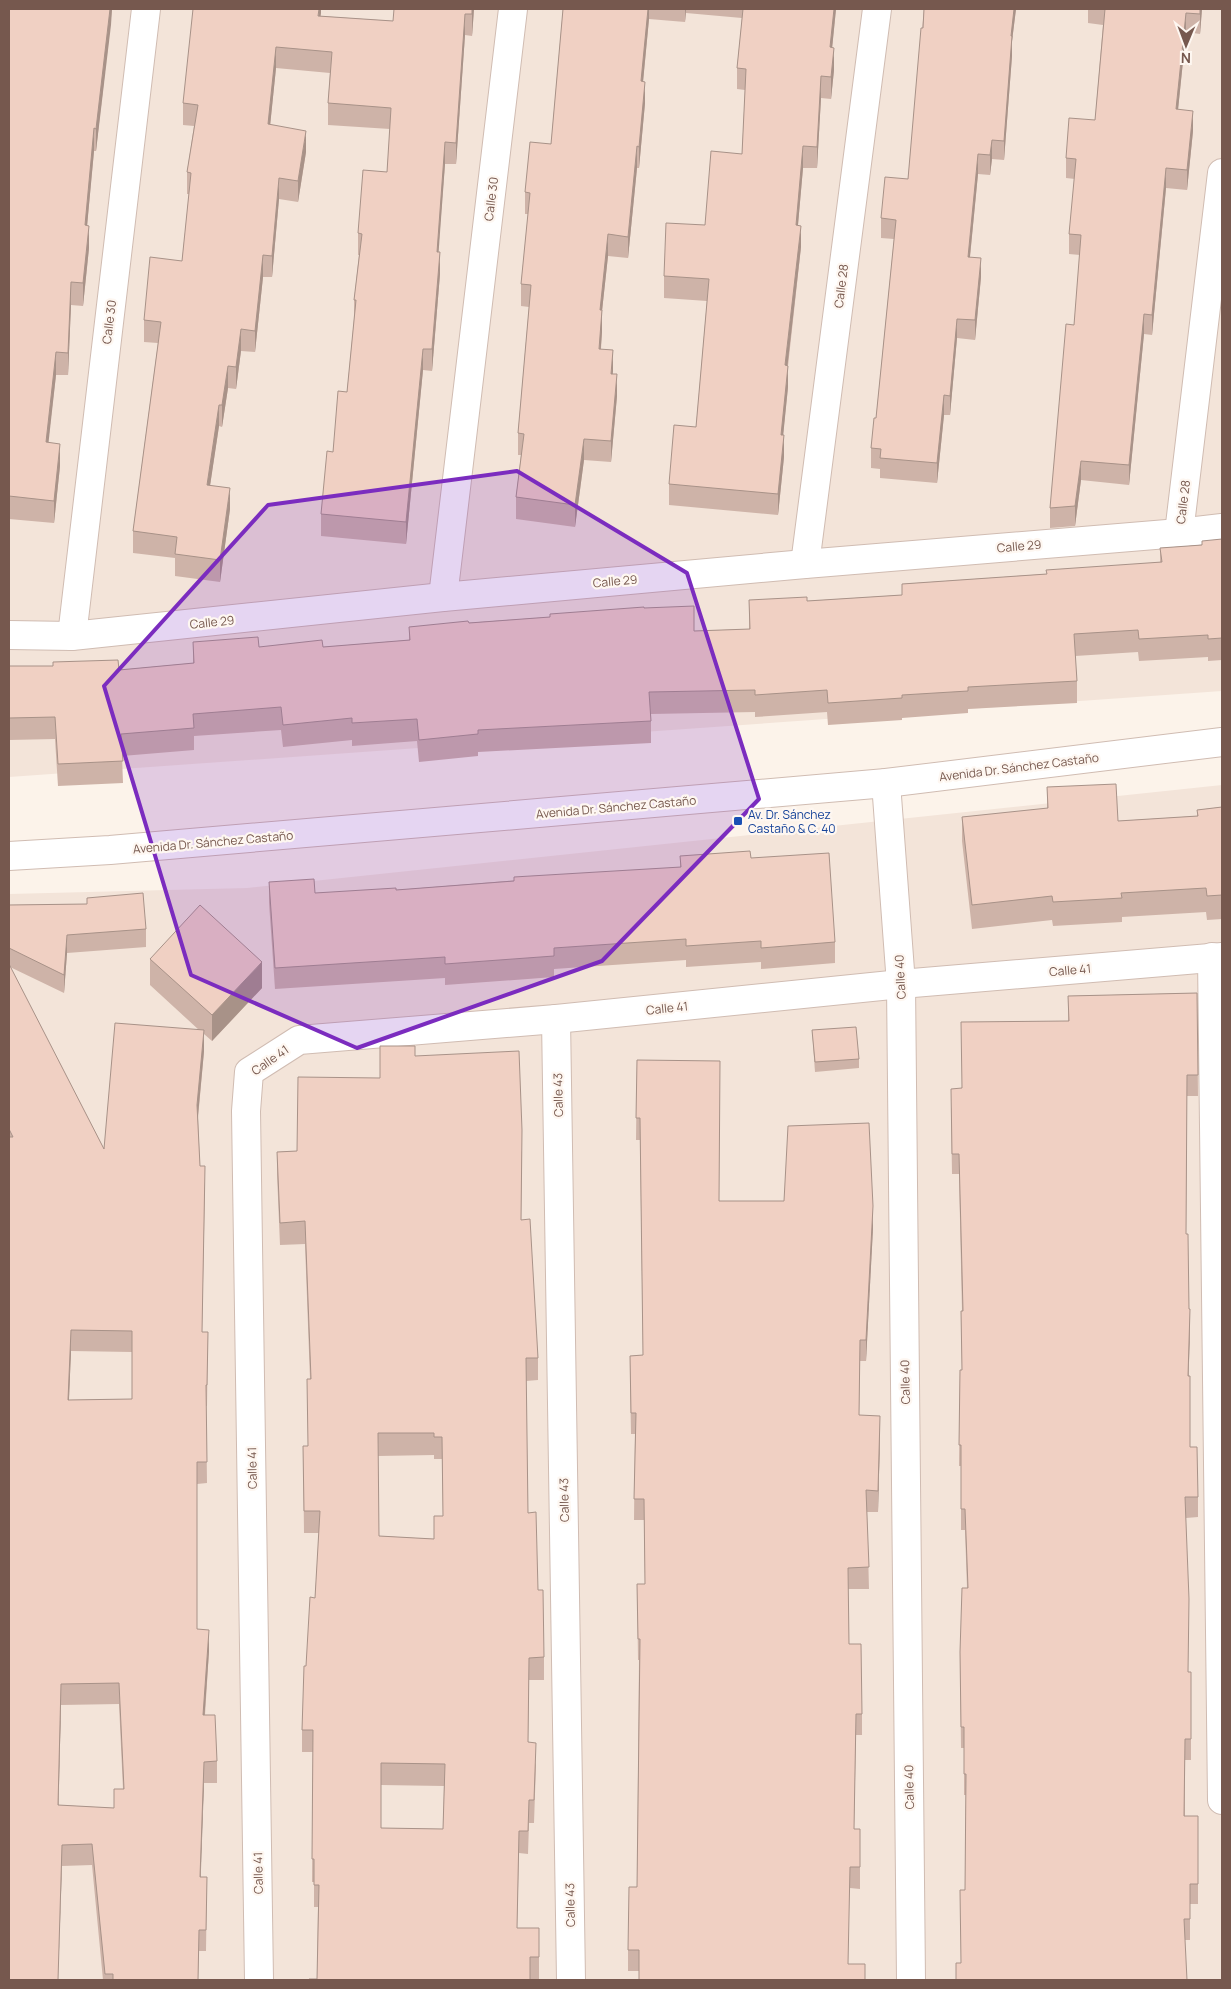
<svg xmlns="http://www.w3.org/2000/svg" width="1231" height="1989" font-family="Manrope,sans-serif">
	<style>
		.residential { fill: #f3e4d9 }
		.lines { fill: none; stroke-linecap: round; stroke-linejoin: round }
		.minor-casing { stroke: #d0bcb2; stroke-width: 30 }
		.minor { stroke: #fff; stroke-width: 28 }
		.wall { fill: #ceb3a8; fill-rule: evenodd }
		.shaded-wall { fill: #a89288 }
		.building { fill: #f0d0c3; stroke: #a89288; fill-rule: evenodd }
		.marked { fill: #7b2cbf; fill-opacity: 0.2; stroke: #7b2cbf; stroke-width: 4; stroke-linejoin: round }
		.transit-dot { fill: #1a4fb4; stroke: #fef7f1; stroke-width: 2 }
		.labels { text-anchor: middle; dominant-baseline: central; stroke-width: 4.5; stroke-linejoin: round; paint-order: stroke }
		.street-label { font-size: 12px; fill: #76584e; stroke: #fef7f1 }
		.transit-label { font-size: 12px; fill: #164399; stroke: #fef7f1; text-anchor: start }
	</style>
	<rect width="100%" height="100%" fill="#fcf3ea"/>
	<g class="residential">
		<path d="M9 9H1222V691L9 777Z"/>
		<path d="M1222 785V1980H9V894L247 888Z"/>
	</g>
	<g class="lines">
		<g class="minor-casing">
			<g id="minor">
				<path d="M1179 533 1222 173"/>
				<path d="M805 564 877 9"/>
				<path d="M443 597 513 9"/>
				<path d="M9 635 72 636 443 597 805 564 1179 533 1222 528"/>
				<path d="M72 636 146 9"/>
				<path d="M886 783 901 984 911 1980"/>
				<path d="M9 856 110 850 886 783 1222 742"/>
				<path d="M1212 957 1222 1800"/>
				<path d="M556 1019 571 1980"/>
				<path d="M259 1980 246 1111 249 1072 299 1040 556 1019 901 984 1222 957"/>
			</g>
		</g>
		<use href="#minor" class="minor"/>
	</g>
	<g class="wall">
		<path d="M9 9H112L96 151H94L87 226 89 248 83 306 71 305 68 375H56L48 442 60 466 54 523 9 519Z"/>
		<path d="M321 9 320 16 393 21 474 9 472 36 465 35 456 164H445L438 252 440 274 432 371 423 370 406 544 321 536V514L333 452 347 392 354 319V300L359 255H358V233L387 172 390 129 328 125V103L330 73 276 68 270 125 306 152 298 202 279 199 272 277H263L255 352 241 351 236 389 228 388 222 427 219 426 210 485 230 509 220 582 175 576V558L133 553V531L158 343 144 342V320L182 261 189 194H187V172L194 126 183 125V103Z"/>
		<path d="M563 9H836L832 48 834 70 831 99 821 98 817 168H803L798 225 801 247 788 366V387L783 435 784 457 778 515 669 505V484L696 427 707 301 664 298V276L705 225 742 154 745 90 737 89V68L742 18 686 13 685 22 649 19 643 81 645 103 639 168H637L628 258 608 256 602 311V332L601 349 613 374 617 396 611 462 584 460 575 527 516 519V497L521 455H518V433L529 307 521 306V284L528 214H525V192L551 144Z"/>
		<path d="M924 9H1016L1012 41V56L1004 160 992 159 990 175 978 174 970 257 981 277 975 340 957 338 950 415H944L937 483 880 478V469L871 468V448L876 418 894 239 881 238V218L908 179Z"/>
		<path d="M1088 9H1202L1200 34 1186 32 1178 110 1193 131 1187 190 1166 188 1152 335 1144 334 1129 485 1081 480 1075 526 1050 528V508L1074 325 1080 255 1069 254V234L1075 179 1066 178V158L1095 120 1103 25 1088 23Z"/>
		<path d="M1222 539V660L1208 661V657L1139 661 1138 652 1075 656 1077 681V703L968 709V713L902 718V720L828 725 827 712 755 717V712L651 714V743L478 752V756L419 762 417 741 352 746V740L283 747 281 730 194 736V750L122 756 123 783 58 786 55 739 9 740V666L119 670 193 663V642L259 647H323L409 640V627L550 617 644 608 694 631 749 629V600L807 601 902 595V584L1046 574 1160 562V548L1202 545Z"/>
		<path d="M1047 787 1118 821 1197 816V810L1222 807V919L1207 920 1206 912 1122 917V922L1053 926 1052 920 972 929 962 841V817L1047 809Z"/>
		<path d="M680 856 751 858 835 942V963L761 969V962L686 967V960L554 969V977L445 985V978L275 989 269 903V882L315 893 396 890 680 867Z"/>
		<path d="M87 898 146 929V947L67 953 64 993 10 967 104 1149 199 1030 150 985V959L262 988 212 1041 204 1034V1051L198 1118 200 1166 205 1187 202 1332H208L207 1406H206L207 1483 197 1484V1629L209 1651 205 1715 217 1761V1783H204L200 1877H207L206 1951H199L198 1980H103L92 1865 62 1866 9 1980V905L87 904ZM71 1351 132 1352V1399L69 1400ZM119 1704 123 1789 114 1808 58 1805 61 1705Z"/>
		<path d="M1197 993 1198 1096H1187L1186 1234 1189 1309 1190 1329 1188 1376 1190 1447 1198 1497V1517L1186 1518 1188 1672H1191V1760H1185V1816H1198V1904H1190V1940H1185L961 1963 965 1890 966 1795H964V1748H961L960 1652 967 1588 965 1530H961V1466H959L960 1370H962L961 1311H962L959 1174H952L951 1109 961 1088 1068 1021V996Z"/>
		<path d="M812 1030 859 1059V1068L815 1072Z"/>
		<path d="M415 1056 522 1152 521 1220 538 1358V1380L526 1381 528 1513 538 1590 544 1657V1680H529L528 1742 536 1765 534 1823H529L528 1854 519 1853 517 1928H539V1980L317 1979 318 1907H314V1882H312L313 1752H302V1730L306 1666 315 1598 319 1533H304L303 1446H308L310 1379 305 1244 280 1245 277 1174V1152L297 1151 380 1078ZM434 1455V1459H442L443 1516H434V1539L379 1536 378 1456ZM381 1785 444 1786 443 1829 381 1828Z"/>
		<path d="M637 1060 719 1201 873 1228 866 1361H860L859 1415 880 1437 878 1512H867L869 1589H848L849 1644 862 1714V1735H856L854 1829H860V1889L850 1888 639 1971H628V1950L637 1887 639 1660H638L637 1584H645L644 1520H634L635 1434H631L630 1377V1356L643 1355 640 1140H636Z"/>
	</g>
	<g class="shaded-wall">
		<path d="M110 9H112L111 25 96 151V129Z"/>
		<path d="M319 9H321V13L318 38Z"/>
		<path d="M472 9H474L472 36Z"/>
		<path d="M648 9H649V19L641 103V81Z"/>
		<path d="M685 9H686L685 22Z"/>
		<path d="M834 9H836L830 69V47Z"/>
		<path d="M1014 9H1016L1012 41V56L1004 160V141L1011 36Z"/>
		<path d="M1200 9H1202L1200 34Z"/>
		<path d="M1186 13V32L1176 129V109Z"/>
		<path d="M465 14V35L456 164V143Z"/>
		<path d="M276 47V68L268 146V124Z"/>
		<path d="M834 48V70L831 99V77Z"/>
		<path d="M821 76V98L817 168V147Z"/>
		<path d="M645 82V103L639 168V147Z"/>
		<path d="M1193 111V131L1187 190V170Z"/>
		<path d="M94 128V151L85 248V225Z"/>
		<path d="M306 131V152L298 202V181Z"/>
		<path d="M992 140V159L990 175V155Z"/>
		<path d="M445 142V164L437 274V252Z"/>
		<path d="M637 146V168L628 258V237Z"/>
		<path d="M803 146V168L796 247V225Z"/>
		<path d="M978 154V174L968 276V257Z"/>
		<path d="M1166 168V188L1152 335V315Z"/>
		<path d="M279 178V199L272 277V256Z"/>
		<path d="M89 226V248L83 306V283Z"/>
		<path d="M801 226V247L785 387V365Z"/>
		<path d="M608 234V256L602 311V332L599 370 600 310Z"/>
		<path d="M440 252V274L432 371V349Z"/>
		<path d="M263 255V277L255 352V331Z"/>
		<path d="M981 258V277L975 340V320Z"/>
		<path d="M71 282V305L68 375V353Z"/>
		<path d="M1144 314V334L1129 485V465Z"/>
		<path d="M957 319V338L950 415V396Z"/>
		<path d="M241 329V351L236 389V367Z"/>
		<path d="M423 349V370L406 544V522Z"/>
		<path d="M613 350V371L611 395V374Z"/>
		<path d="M56 352V375L46 465V442Z"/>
		<path d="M228 366V388L222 427V405Z"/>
		<path d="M788 366V387L781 457V435Z"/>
		<path d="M617 374V396L611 462V441Z"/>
		<path d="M944 395V415L937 483V463Z"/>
		<path d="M219 405V426L207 506V485Z"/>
		<path d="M784 435V457L778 515V494Z"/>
		<path d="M584 439V460L575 527V505Z"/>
		<path d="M60 444V466L54 523V501Z"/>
		<path d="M1081 461V480L1075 526V506Z"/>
		<path d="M230 488V509L220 582V560Z"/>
		<path d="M67 935V953L64 993V975Z"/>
		<path d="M262 962V988L212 1041V1015Z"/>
		<path d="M204 1030V1051L197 1126V1105Z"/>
		<path d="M873 1206V1228L866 1361V1340Z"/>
		<path d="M1190 1309V1329L1188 1396V1376Z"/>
		<path d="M71 1330V1351L68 1421V1400Z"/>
		<path d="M880 1416V1437L878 1512V1491Z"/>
		<path d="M209 1630V1651L203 1737V1715Z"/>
		<path d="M61 1684V1705L58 1826V1805Z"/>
		<path d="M204 1762V1783L200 1898V1877Z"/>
		<path d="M62 1845V1866L58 1980Z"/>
	</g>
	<g class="building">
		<path d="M9 9H110L96 129 94 128 85 225 89 226 83 283 71 282 68 353 56 352 46 442 60 444 54 501 9 496Z"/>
		<path d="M193 9H319L318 16 393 21 394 9H472V14H465L456 143 445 142 437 252H440L432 349H423L406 522 321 514 327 451 333 452 338 391 347 392 356 300H354L362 234 358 233 363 170 387 172 391 108 328 103 332 52 276 47 268 124 306 131 298 181 279 178 272 256 263 255 255 331 241 329 236 367 228 366 222 405H219L207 485 230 488 220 560 175 554 177 537 133 531 161 322 144 320 150 257 182 261 191 173 187 172 198 105 183 103Z"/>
		<path d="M563 9H648L641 81 645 82 639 147 637 146 628 237 608 234 600 310H602L599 349 613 350 611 374H617L611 441 584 439 575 505 516 497 524 434 518 433 531 285 521 284 530 193 525 192 530 142 551 144Z"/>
		<path d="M743 9H834L830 47 834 48 831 77 821 76 817 147 803 146 796 225 801 226 785 365 788 366 781 435H784L778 494 669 484 674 425 696 427 709 279 664 276 666 223 705 225 711 151 742 154 746 69 737 68Z"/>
		<path d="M924 9H1014L1011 36H1012L1004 141 992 140 990 155 978 154 968 257 981 258 975 320 957 319 950 396 944 395 937 463 880 458 881 449 871 448 874 418H876L896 220 881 218 885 177 908 179 921 28H923Z"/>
		<path d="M1105 9H1200V14L1186 13 1176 109 1193 111 1187 170 1166 168 1152 315 1144 314 1129 465 1081 461 1075 506 1050 508 1066 324 1074 325 1081 235 1069 234 1076 159 1066 158 1069 118 1095 120Z"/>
		<path d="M1222 539V638L1208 639V635L1139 639 1138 630 1074 634 1077 681 968 687V691L902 695V698L828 703 827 690 755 695V690L649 692 651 721 478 730V734L419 740 417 719 352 723V718L283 725 281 707 193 714 194 728 121 734 123 761 58 764 55 717 9 718V666H53V662L118 660 119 670 194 663 193 642 258 637 259 647 322 640 323 647 410 640 409 627 468 621 469 623 550 617V614L644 607V608L694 606V631L750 629 749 600 807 597V601L902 595V584L1047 574 1046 570 1162 562 1160 548 1202 545V541Z"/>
		<path d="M1116 784 1118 821 1198 816 1197 810 1222 807V895L1207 896 1206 888 1121 893 1122 898 1053 902 1052 896 972 905 962 817 1048 808 1047 787Z"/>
		<path d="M750 851 751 858 829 853 835 942 761 948V941L686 946V939L554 948V956L445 964V957L275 968 269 882 314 879 315 893 396 888V890L514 881V877L681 867 680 856Z"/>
		<path d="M143 893 146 929 67 935 64 975 9 948V905L87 904V898Z"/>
		<path d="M200 905 262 962 212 1015 150 959Z"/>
		<path d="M9 964 104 1149 115 1023 204 1030 197 1105 200 1166H205L202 1332H208L207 1385H206L207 1462H197V1629L209 1630 203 1715H215L217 1761 204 1762 200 1877H207L206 1930H199L198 1980H113V1974H105L92 1844 62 1845 58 1980H9V1137H13L9 1129ZM71 1330 132 1331V1399L68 1400ZM119 1683 124 1789H114V1808L58 1805 61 1684Z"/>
		<path d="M1197 993 1198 1075H1187L1186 1234H1188L1189 1309H1190L1188 1376H1190V1447H1197L1198 1497H1185L1189 1599 1188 1672H1191V1739H1185L1184 1816H1198V1884H1190V1919H1184L1187 1980H956V1963H961L960 1890H965L966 1774H964V1727H961L960 1652 962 1588H968L965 1509H961V1445H959L960 1370H962L961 1311H963L959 1154H952L951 1089 962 1088 961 1022 1069 1021 1068 996Z"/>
		<path d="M856 1027 859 1059 815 1062 812 1030Z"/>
		<path d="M380 1046H415V1056L519 1051 522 1130 521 1220 530 1219 538 1358H526L528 1513 536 1512 538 1590H543L544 1657 529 1658 528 1742 536 1743 534 1800H529L528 1831H519L517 1928H539V1957H530V1980H309V1979H317L319 1885H314V1859H312L313 1730H302L304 1666H306L310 1597 315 1598 320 1511H304L303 1446H308L307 1379H311L305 1221 280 1223 277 1152 297 1151 298 1077 380 1078ZM378 1433H434V1437H442L443 1516H434V1539L379 1536ZM381 1763 445 1764 443 1829 381 1828Z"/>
		<path d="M637 1060 720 1061 719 1201H784L788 1126 869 1123 873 1206 866 1340H860L859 1415 880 1416 878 1491 866 1490 869 1567 848 1568 849 1644H861L862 1714H856L854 1829H860V1867H850L848 1964H865V1980H639V1950H628L629 1887H637L640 1639H638L637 1584H645L644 1499H634L636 1413H631L630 1356 643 1355 640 1118H636Z"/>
	</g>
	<path class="marked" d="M517 471 687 573 759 799 602 961 357 1048 191 975 104 686 268 505Z"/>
	<rect class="transit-dot" x="733" y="816" width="10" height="10" rx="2.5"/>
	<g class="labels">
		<g class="street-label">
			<text transform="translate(491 199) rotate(-83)">Calle 30</text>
			<text transform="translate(841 286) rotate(-83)">Calle 28</text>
			<text transform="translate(109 322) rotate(-83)">Calle 30</text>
			<text transform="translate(1183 502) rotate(-83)">Calle 28</text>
			<text transform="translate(1019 546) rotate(-5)">Calle 29</text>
			<text transform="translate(615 581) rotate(-5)">Calle 29</text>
			<text transform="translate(212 622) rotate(-6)">Calle 29</text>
			<text transform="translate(1019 767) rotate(-7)">Avenida Dr. Sánchez Castaño</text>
			<text transform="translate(616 807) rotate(-5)">Avenida Dr. Sánchez Castaño</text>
			<text transform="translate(213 842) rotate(-5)">Avenida Dr. Sánchez Castaño</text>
			<text transform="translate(1070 970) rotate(-5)">Calle 41</text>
			<text transform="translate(900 977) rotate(-93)">Calle 40</text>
			<text transform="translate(667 1008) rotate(-6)">Calle 41</text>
			<text transform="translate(270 1060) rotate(-35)">Calle 41</text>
			<text transform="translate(558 1095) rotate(-91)">Calle 43</text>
			<text transform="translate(905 1382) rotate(-91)">Calle 40</text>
			<text transform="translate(252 1468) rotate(-91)">Calle 41</text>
			<text transform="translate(564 1500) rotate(-91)">Calle 43</text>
			<text transform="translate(909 1787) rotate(-91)">Calle 40</text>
			<text transform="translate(258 1873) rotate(-91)">Calle 41</text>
			<text transform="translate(570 1905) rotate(-91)">Calle 43</text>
		</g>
		<g class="transit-label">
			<text x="748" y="814">Av. Dr. Sánchez<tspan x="748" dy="14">Castaño &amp; C. 40</tspan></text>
		</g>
	</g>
	<rect width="1231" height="1989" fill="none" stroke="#76584e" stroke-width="20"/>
	<g transform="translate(1186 45) rotate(181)" stroke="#fef7f1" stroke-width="4" paint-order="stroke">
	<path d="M0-4L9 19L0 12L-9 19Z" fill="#76584e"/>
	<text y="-8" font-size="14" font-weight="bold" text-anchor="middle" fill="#76584e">N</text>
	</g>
</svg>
